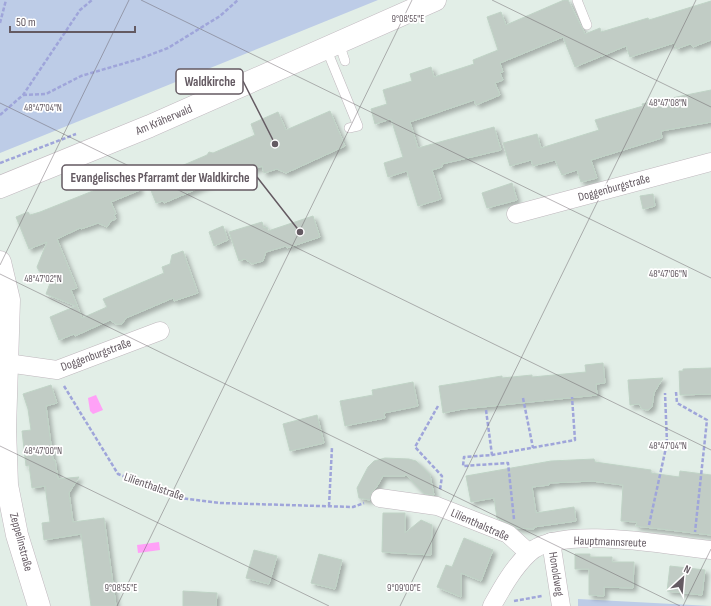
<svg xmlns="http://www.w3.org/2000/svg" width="711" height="606" font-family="'Sofia Sans Condensed',sans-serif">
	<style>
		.green { fill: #bdcce7 }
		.water { fill: #ffa1f7 }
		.building { fill: #c1ccc5; stroke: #c0d3c6; filter: url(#shadow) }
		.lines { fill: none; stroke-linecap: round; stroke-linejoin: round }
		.lane-casing { stroke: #bfb7bd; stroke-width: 10 }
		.street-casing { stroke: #bfb7bd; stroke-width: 19 }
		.secondary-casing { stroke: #c1b8bf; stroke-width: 23 }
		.path { stroke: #9fa5da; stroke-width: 2.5; stroke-dasharray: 4 2; stroke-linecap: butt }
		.lane { stroke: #fff; stroke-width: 9 }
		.street { stroke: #fff; stroke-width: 18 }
		.secondary { stroke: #fff; stroke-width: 22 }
		.ticks { fill: none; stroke: #645a62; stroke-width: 1; stroke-opacity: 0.45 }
		.labels { text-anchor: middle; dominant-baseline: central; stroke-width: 3.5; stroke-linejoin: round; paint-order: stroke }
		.street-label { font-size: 12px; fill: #645a62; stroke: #fff }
		.ticks-label { font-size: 10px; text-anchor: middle; fill: #645a62; stroke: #fff; stroke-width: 3.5; stroke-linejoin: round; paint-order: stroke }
		.leader { fill: none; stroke: #645a62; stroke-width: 1.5 }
		.callout-dot { fill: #645a62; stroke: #fff; stroke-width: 1.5 }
		.callout { fill: #fff; stroke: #645a62; stroke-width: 1.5 }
		.callout-label { font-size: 13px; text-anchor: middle; font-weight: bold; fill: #645a62 }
	</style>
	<defs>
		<filter id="shadow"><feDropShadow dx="3.5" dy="3.5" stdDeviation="2" flood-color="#0004"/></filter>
	</defs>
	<rect width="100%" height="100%" fill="#e2eee7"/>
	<g class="green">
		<path d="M0 0H378L0 153Z"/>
		<path d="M578 599 711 606H578Z"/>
	</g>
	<g class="water">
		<path d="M96 395 103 410 93 414 90 411 88 398Z"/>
		<path d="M159 542 160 550 138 553 137 545Z"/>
	</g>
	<g class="building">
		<path d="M564 0H568L585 34 600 28 601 32 648 18 649 20 711 1V40L693 47 690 44 676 49 674 43 630 57 626 46 575 67 563 37 500 63 503 72 500 73 503 80 495 83 500 95 476 105 474 100 410 122 418 148 494 127 501 150 442 164V167L432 170 441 199 418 206 407 171 388 177 384 163 403 157 391 119 375 124 371 109 387 104 383 90 412 81 410 74 431 67 434 77 474 64 473 60 498 50 487 17 501 12 506 25Z"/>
		<path d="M711 90V122L661 131 662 138 591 160 597 178 581 182 577 170 562 175 555 160 533 166 531 160 510 166 503 143 537 134 541 148 599 130 595 120 643 106 642 104Z"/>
		<path d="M330 111 345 146 286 173 277 169 264 173 262 166 235 177 234 173 164 203 163 201 156 203 148 183 180 170 179 167 207 155 209 152 213 153 255 135 251 124 278 112 286 130Z"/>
		<path d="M133 175 140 190 111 202 116 214 114 215 116 219 111 221 107 227 98 223 81 229 80 228 57 239 77 288 71 290 82 318 107 307 103 299 164 273 162 267 170 264 172 255 183 251 198 293 174 301 173 298 126 318 122 324H116L110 320 75 336 74 334 59 340 50 317 76 306 46 294 52 278 39 271 37 267 47 242 29 249 16 217 28 212 30 215 40 212Z"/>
		<path d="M512 183 517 200 487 208 482 193Z"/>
		<path d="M653 194 655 206 643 209 640 196Z"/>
		<path d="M313 216 320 237 287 248 286 246 266 252 263 261 252 264 245 259 239 261 229 232 262 222 264 228 267 227 268 231Z"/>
		<path d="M223 226 228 240 214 246 209 232Z"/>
		<path d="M603 363 605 383 596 384 597 395 463 409 443 413 439 386 502 376V378L532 375V377L586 372 585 365Z"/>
		<path d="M711 368V394L680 395 679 371H683V369Z"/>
		<path d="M663 378 654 393 652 407 648 410 642 409 639 404 630 405 628 380Z"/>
		<path d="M413 382 418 406 384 413 385 418 345 426 340 401 373 395 372 390Z"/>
		<path d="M51 385 57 403 46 406 53 460H55L58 479 79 477 69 493 73 522 104 518 116 606H91L81 534 44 540 42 523 50 522 45 486 32 488 29 465 26 466 22 431 31 430 28 409 23 394Z"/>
		<path d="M317 415 324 443 290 451 283 424Z"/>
		<path d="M385 458 409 459 416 461 430 475 434 495 425 494 405 474V476H383L376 488 372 492 370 500 359 498 357 488 368 467 374 461Z"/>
		<path d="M594 459 595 462 651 470V473L679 477 680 471 711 475V535L636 526 637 522 621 521 623 485 592 481 549 483V485L532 487 536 513 574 507 576 521 534 527V529L517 528 497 518 494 498 471 502 466 476 551 461Z"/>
		<path d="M383 513H405V533L421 520 432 525 431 555 382 552Z"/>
		<path d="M464 538 493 550 481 581 461 573V597L437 587 446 565 452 567Z"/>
		<path d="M254 550 277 556 269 584 246 578Z"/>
		<path d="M319 554 342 560 335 589 311 583Z"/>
		<path d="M575 554H590V557H612V562H634L633 588 604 587V596L589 595V569H575Z"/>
		<path d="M670 566 705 570 702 595 667 591Z"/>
		<path d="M183 591 217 593 216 606H183Z"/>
	</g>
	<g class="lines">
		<g class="lane-casing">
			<g id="lane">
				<path d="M577 0 587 25"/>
				<path d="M339 43 345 61"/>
				<path d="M326 48 358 126 349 128"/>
			</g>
		</g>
		<g class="street-casing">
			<g id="street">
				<path d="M516 214 711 162"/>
				<path d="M7 363 57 370 160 331"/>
				<path d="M380 498 437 506 508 534 529 553"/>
				<path d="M551 542 561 606"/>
				<path d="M492 606C502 588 513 568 529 553 560 524 670 546 711 550"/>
			</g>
		</g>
		<g class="secondary-casing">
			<g id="secondary">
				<path d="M0 187 150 126 435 0"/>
				<path d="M0 262 9 300 5 429 7 485 17 535 39 606"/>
			</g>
		</g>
		<g class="path">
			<path d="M0 23 6 0"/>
			<path d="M23 95 46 94 81 76 139 59 168 48 220 16 238 0"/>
			<path d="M0 115 23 95 80 10 92 0"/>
			<path d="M0 163 76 134"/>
			<path d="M64 386 118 474 180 498 220 503 353 507 364 503"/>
			<path d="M676 392 677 403 707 420 695 532"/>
			<path d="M523 398 533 448"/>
			<path d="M438 406 415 447 442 476 440 490"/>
			<path d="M486 410 492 455"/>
			<path d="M329 506 332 447"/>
			<path d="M514 519 508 463 463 466 464 457 492 455 575 440 572 397"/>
			<path d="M649 525 667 443 665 393"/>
			<path d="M514 601 542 596"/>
		</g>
		<use href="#lane" class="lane"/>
		<use href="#street" class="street"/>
		<use href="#secondary" class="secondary"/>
	</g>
	<path class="ticks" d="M141 0 711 278M492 0 711 107M0 103 711 450M0 265 129 0M0 274 680 606M0 446 329 606M117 606 412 0M400 606 696 0M683 606 711 549"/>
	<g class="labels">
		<g class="street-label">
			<text transform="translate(164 120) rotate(-23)">Am Kräherwald</text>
			<text transform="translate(614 188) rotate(-15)">Doggenburgstraße</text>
			<text transform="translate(96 355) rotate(-20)">Doggenburgstraße</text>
			<text transform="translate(154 487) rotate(19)">Lilienthalstraße</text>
			<text transform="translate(480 525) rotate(24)">Lilienthalstraße</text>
			<text transform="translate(21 542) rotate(75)">Zeppelinstraße</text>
			<text transform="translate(610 542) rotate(2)">Hauptmannsreute</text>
			<text transform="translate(556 574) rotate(81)">Honoldweg</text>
		</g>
	</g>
	<g class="ticks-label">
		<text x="408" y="22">9°08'55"E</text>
		<text x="668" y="106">48°47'08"N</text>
		<text x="43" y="111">48°47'04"N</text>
		<text x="668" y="277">48°47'06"N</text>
		<text x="43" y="282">48°47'02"N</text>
		<text x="668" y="449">48°47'04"N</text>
		<text x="43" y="454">48°47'00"N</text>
		<text x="121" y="591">9°08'55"E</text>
		<text x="404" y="591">9°09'00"E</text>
	</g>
	<path class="leader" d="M275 144L243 81M300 232L257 177"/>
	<g class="callout-dot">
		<circle cx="275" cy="144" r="4"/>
		<circle cx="300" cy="232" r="4"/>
	</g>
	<g class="callout">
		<rect x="176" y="69" width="67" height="25" rx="4"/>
		<rect x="62" y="165" width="195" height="25" rx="4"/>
	</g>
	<g class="callout-label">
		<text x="210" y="86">Waldkirche</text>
		<text x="160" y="182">Evangelisches Pfarramt der Waldkirche</text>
	</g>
	<g transform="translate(683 578) rotate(26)" stroke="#ffffff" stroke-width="3" paint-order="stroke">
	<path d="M0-3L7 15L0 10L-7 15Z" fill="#645a62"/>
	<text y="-6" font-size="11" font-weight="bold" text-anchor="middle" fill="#645a62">N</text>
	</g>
	<path d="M10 26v6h125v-6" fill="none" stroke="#645a62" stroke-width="2"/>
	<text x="16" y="26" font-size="12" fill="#645a62" stroke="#ffffff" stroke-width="3" paint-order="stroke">50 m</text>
</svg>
